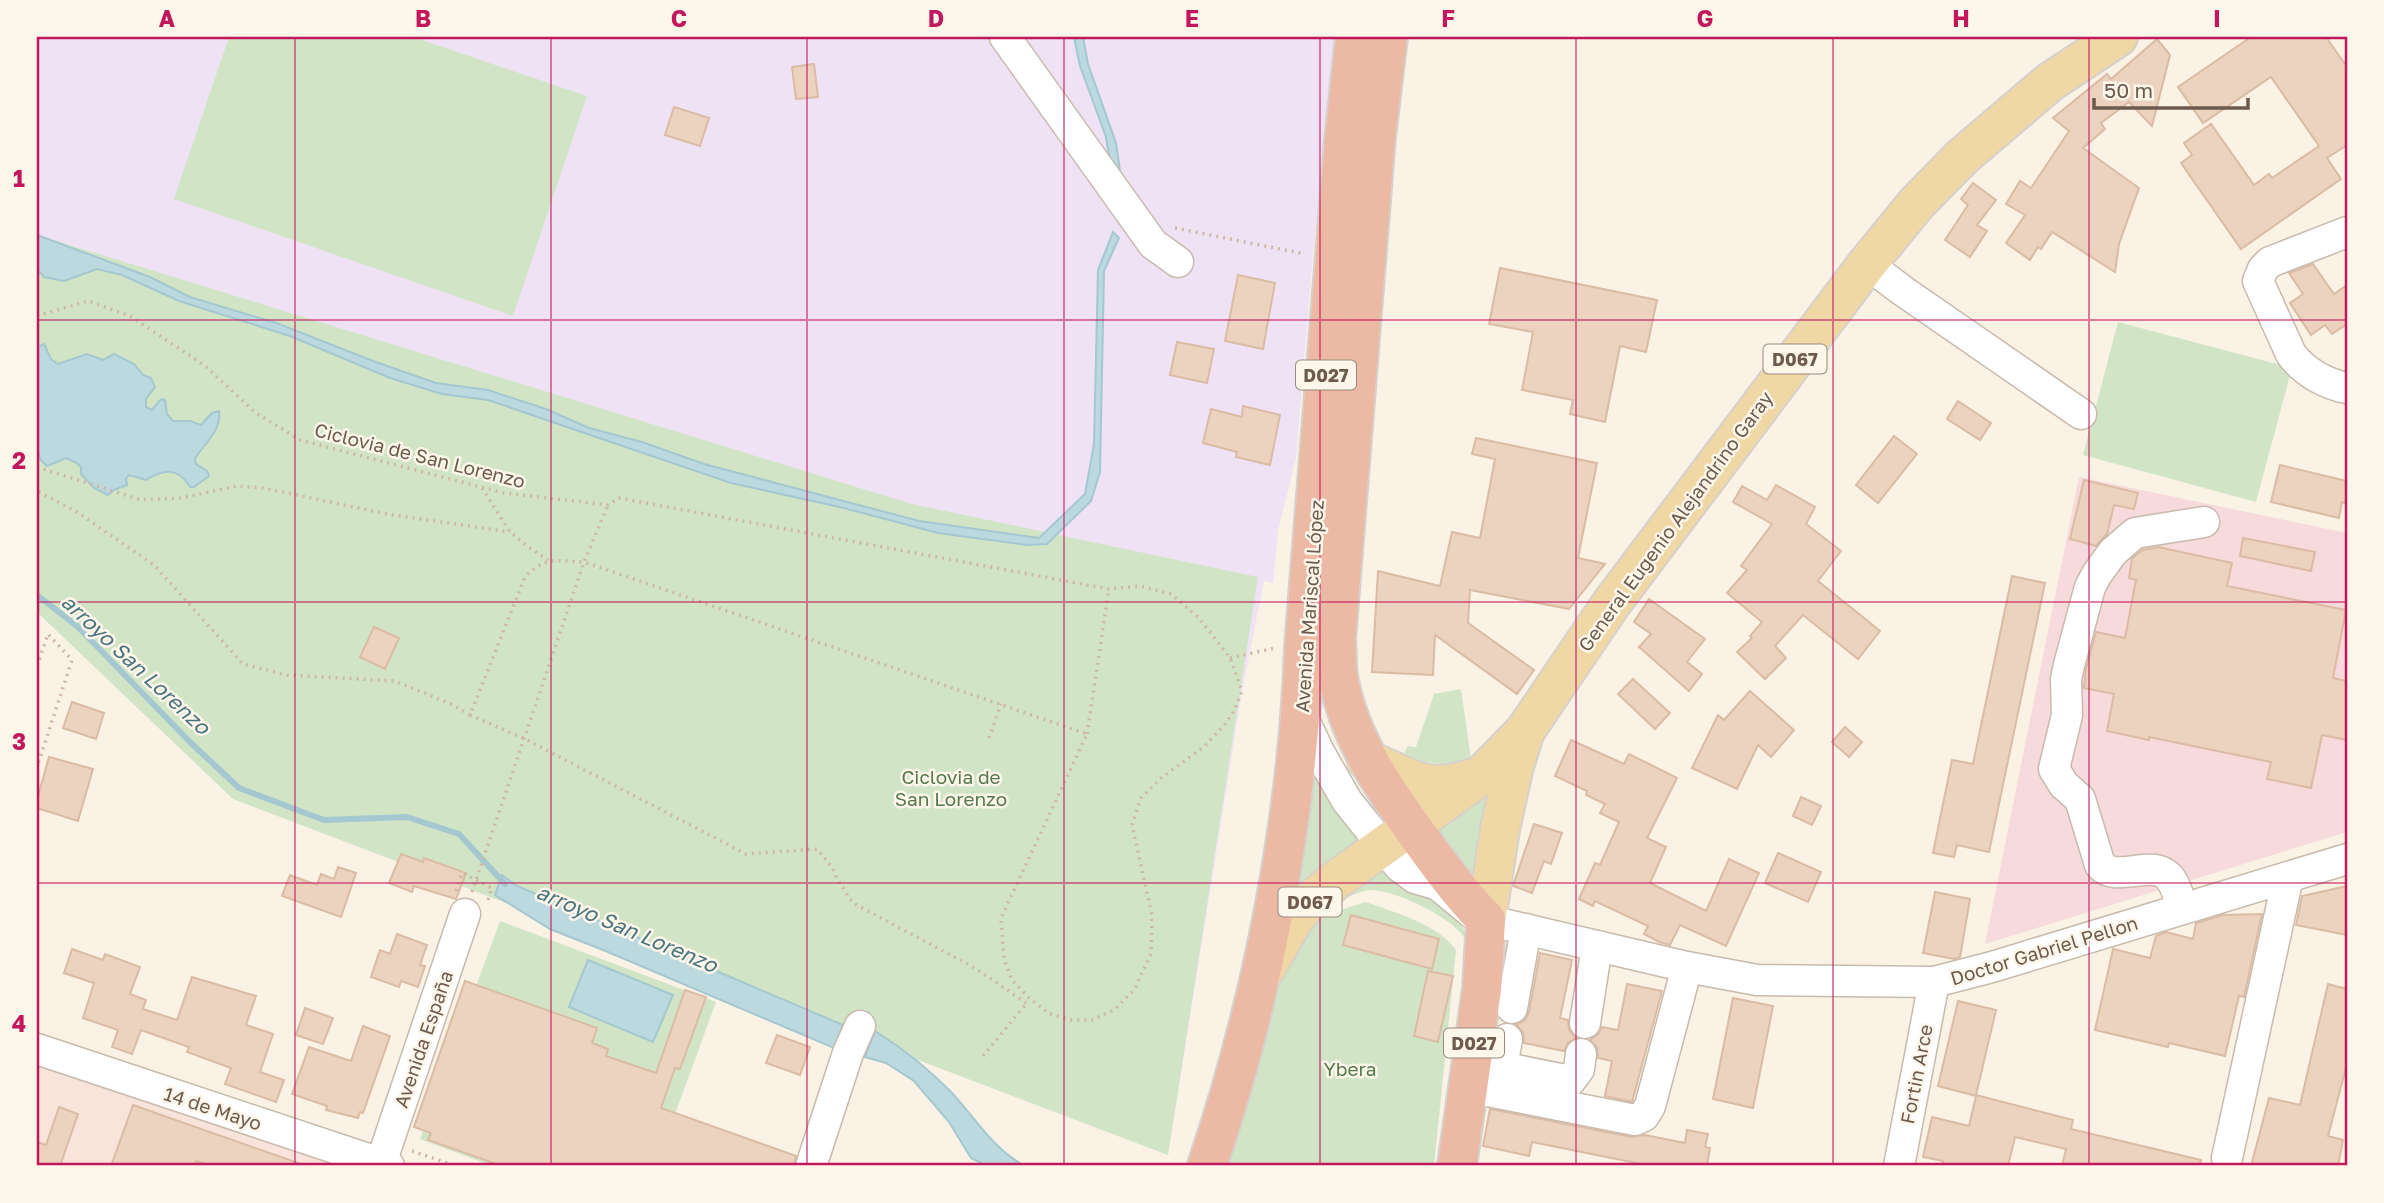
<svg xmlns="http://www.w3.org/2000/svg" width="2384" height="1203" font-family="'Golos Text',sans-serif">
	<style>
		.commercial { fill: #f8e4da }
		.education { fill: #efe2f5 }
		.medical { fill: #f6dadc }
		.green { fill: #d1e5c6 }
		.water { fill: #bcd9e0; stroke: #a4c7d0; stroke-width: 2 }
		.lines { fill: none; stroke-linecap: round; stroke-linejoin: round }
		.stream { stroke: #a4c7d0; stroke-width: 6 }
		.building { fill: #ebd3c0; stroke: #dbbba3; stroke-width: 2 }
		.minor-casing { stroke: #c8baad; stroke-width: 33 }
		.major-casing { stroke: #d6d1cd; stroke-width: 42 }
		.highway-casing { stroke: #d6d1cd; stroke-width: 42 }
		.path { stroke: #cfb7a4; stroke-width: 3.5; stroke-dasharray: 2 5; stroke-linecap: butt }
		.minor { stroke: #fff; stroke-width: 30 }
		.major { stroke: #efd7a6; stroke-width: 38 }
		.highway { stroke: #ebb9a4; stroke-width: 38 }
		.grid { fill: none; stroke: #c2185b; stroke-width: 2; stroke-opacity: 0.55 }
		.labels { text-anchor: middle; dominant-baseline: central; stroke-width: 5; stroke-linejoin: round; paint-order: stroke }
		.shield { fill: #fcf6eb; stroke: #998a7d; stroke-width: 2 }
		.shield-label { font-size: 18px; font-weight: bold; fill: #6e5b4e }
		.street-label { font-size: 19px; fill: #6e5b4e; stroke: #fcf6eb }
		.park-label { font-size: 19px; fill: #56794b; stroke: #fcf6eb }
		.water-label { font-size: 21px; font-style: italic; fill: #4b747f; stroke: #fcf6eb }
		.neatline { fill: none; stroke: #c2185b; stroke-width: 2.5 }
		.grid-label { font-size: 23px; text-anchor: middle; font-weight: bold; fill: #c2185b }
	</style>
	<rect width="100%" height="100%" fill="#f9f2e5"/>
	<path class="commercial" d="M37 1042 398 1166H37Z"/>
	<path class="education" d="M37 37H1340L1314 241 1296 458 1278 531 1273 583 1264 581 1242 691 1168 1155 233 799 37 612Z"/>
	<path class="medical" d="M2079 477 2347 533V832L1985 944Z"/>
	<g class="green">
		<path d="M229 37H413L587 96 513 316 174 199Z"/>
		<path d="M37 235 912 504 1258 577 1168 1155 233 799 37 612Z"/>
		<path d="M2118 322 2292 368 2256 502 2083 455Z"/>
		<path d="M1461 689 1471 759C1445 765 1428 766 1404 753L1408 746 1416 747 1434 694Z"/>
		<path d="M1313 770 1364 837 1300 886 1297 883Z"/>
		<path d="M1493 783 1475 880 1437 832 1440 827Z"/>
		<path d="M1378 867C1413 884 1459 898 1467 941 1454 918 1399 892 1373 890 1362 890 1347 897 1337 902Z"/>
		<path d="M1366 902C1394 912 1439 925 1456 950L1434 1166H1225L1278 982 1293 945 1324 915Z"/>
		<path d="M500 921 716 1002 656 1166H492L420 1139Z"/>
	</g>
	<g class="water">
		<path d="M1074 37H1083L1088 64 1116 143 1122 184 1113 181 1106 137 1080 66Z"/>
		<path d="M1113 232 1119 238 1104 271 1100 472 1091 501 1047 544 1027 545 938 533 844 508 731 483 488 400 442 394 390 378 290 336 179 301 122 275 97 269 64 281 44 277 37 269V235L150 277 190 297 279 324 373 361 436 383 488 390 546 409 589 428 642 442 704 464 919 521 1039 538 1085 494 1094 444 1098 270Z"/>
		<path d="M44 344 51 359 58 364 87 354 103 360 114 354 134 364 143 375 151 378 155 387 146 399V407L152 410 161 399 165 400 167 414 173 421H190L201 425 212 413 219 411C222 431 204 443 195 459L196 464 207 471 209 476 194 487H190C178 467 164 469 146 480L129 475 126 479 127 485 114 490 108 495 94 488 81 474V467L77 463 66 458 47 466 40 459 37 446V348Z"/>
		<path d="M502 875 517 886 843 1025 834 1048 608 952 550 929 495 895Z"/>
		<path d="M588 960 673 995 653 1042 569 1007Z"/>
		<path d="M875 1031C902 1048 929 1069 952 1093 976 1119 993 1149 1025 1166H987L971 1158 949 1122 914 1081 886 1063 865 1057Z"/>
	</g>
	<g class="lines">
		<path class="stream" d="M37 595 78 627 191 743 239 788 324 820 407 817 459 834 505 884"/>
	</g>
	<g class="building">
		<path d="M2251 37H2326L2347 67V145L2327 158 2341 179 2241 249 2181 163 2192 155 2184 143 2211 124 2254 185 2269 174 2272 178 2319 146 2271 77 2203 123 2178 87Z"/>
		<path d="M2157 39 2170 55 2152 126 2129 102 2101 123 2105 129 2083 148 2139 188 2119 244 2115 272 2052 232 2041 249 2038 247 2030 260 2006 243 2025 215 2006 204 2020 181 2031 188 2069 131 2053 118 2107 74 2111 79Z"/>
		<path d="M814 64 818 97 796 99 792 67Z"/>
		<path d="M674 107 709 118 700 146 665 135Z"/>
		<path d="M1973 183 1996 200 1977 225 1987 231 1970 257 1945 240 1968 205 1961 199Z"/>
		<path d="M2313 264 2334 294 2347 285V324L2332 334 2325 325 2311 335 2290 303 2303 294 2289 273Z"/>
		<path d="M1500 268 1657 300 1646 352 1620 346 1605 422 1570 414 1573 400 1522 390 1533 332 1489 324Z"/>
		<path d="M1238 275 1275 283 1263 349 1225 341Z"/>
		<path d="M1177 342 1214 349 1207 383 1170 375Z"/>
		<path d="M1958 401 1991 423 1980 440 1947 419Z"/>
		<path d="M1243 406 1280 415 1270 465 1236 457 1237 452 1203 443 1211 409 1242 417Z"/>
		<path d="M1894 436 1917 454 1878 503 1856 485Z"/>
		<path d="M1476 438 1597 463 1578 558 1605 564 1569 609 1470 590 1468 623 1534 670 1517 694 1435 635 1433 675 1372 672 1378 571 1440 586 1452 532 1480 538 1495 459 1472 454Z"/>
		<path d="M2280 465 2347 481V504L2342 502 2339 518 2271 502Z"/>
		<path d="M2084 480 2138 493 2134 509 2114 505 2107 534 2096 546 2070 539Z"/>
		<path d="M1776 485 1815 507 1806 524 1841 551 1818 581 1880 631 1858 659 1803 615 1775 646 1786 658 1765 679 1737 652 1752 638 1750 636 1762 622 1727 593 1747 570 1741 566 1772 524 1733 502 1742 486 1767 500Z"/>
		<path d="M2243 538 2315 552 2311 571 2240 556Z"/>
		<path d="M2158 547 2232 563 2227 586 2346 610 2333 678 2347 681V740L2322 735 2311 788 2267 779 2271 762 2149 737V740L2107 731 2114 694 2084 688 2086 669 2096 632 2125 638 2136 580 2129 578 2132 558 2143 550Z"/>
		<path d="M2012 576 2045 583 1989 852 1957 845 1954 857 1933 853 1952 760 1973 764Z"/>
		<path d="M1649 599 1705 639 1687 662 1702 674 1689 691 1639 647 1651 634 1634 622Z"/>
		<path d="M374 627 399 638 385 669 360 657Z"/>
		<path d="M1633 679 1670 713 1655 729 1618 694Z"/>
		<path d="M1750 691 1794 730 1771 757 1758 745 1737 789 1692 768 1718 715 1724 720Z"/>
		<path d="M72 702 104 713 96 739 63 728Z"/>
		<path d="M1845 727 1862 742 1849 757 1832 742Z"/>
		<path d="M1571 740 1624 764 1629 754 1677 778 1647 838 1666 847 1650 883 1706 911 1729 859 1759 873 1726 946 1680 925 1670 945 1659 942 1644 934 1648 926 1595 901 1593 906 1579 899 1595 863 1600 865 1619 822 1600 813 1605 804 1586 795 1587 791 1555 776Z"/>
		<path d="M49 757 93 769 78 821 37 808V800Z"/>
		<path d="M1801 797 1821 806 1812 825 1793 816Z"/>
		<path d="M1534 824 1562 833 1551 864 1544 861 1532 893 1513 886Z"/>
		<path d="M1778 853 1821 872 1808 902 1765 883Z"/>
		<path d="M401 854 423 862 424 858 466 873 456 899 414 886 412 892 389 883Z"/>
		<path d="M338 867 356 873 341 917 282 896 290 875 317 885 321 874 334 879Z"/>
		<path d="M2347 886V935L2296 925 2302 896Z"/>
		<path d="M1935 892 1970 899 1960 957 1954 959 1923 953Z"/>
		<path d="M2262 914 2244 997 2239 996 2225 1056 2169 1043 2168 1047 2095 1030 2113 949 2150 958 2156 936 2166 932 2193 939 2196 923 2223 915Z"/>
		<path d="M1351 915 1439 939 1432 969 1343 945Z"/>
		<path d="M397 934 427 945 420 965 425 966 418 987 401 981 399 987 371 977 380 950 390 954Z"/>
		<path d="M72 949 103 960 105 954 140 967 130 994 146 1000 143 1009 177 1020 192 977 256 996 246 1025 273 1034 260 1072 284 1080 276 1102 225 1084 231 1068 187 1052 189 1047 155 1035 141 1030 132 1054 112 1047 118 1030 83 1018 94 983 64 973Z"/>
		<path d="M1540 953 1572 960 1560 1018 1568 1020 1569 1030 1576 1038 1568 1043 1564 1051 1524 1043 1523 1032 1516 1025 1525 1020 1529 1012Z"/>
		<path d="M1428 971 1453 976 1438 1042 1414 1036Z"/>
		<path d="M465 981 597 1028 592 1043 608 1049 606 1056 656 1073 685 990 706 997 680 1069 675 1068 661 1108 796 1156 794 1166H502L428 1140 431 1133 414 1127Z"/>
		<path d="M1627 984 1662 991 1632 1102 1605 1096 1612 1061 1598 1058 1597 1047 1590 1040 1598 1034 1602 1027 1618 1030Z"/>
		<path d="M2328 984 2347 989V1064L2328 1136 2343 1140 2338 1166H2251L2269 1098 2300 1105Z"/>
		<path d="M1733 998 1773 1006 1753 1108 1713 1099Z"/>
		<path d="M1958 1001 1996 1010 1976 1095 2073 1120 2071 1129 2201 1160 2200 1166H2062L2066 1149 2015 1137 2008 1166H1942L1943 1161 1923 1157 1932 1117 1969 1126 1976 1096 1938 1086Z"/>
		<path d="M305 1008 333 1018 323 1044 296 1035Z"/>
		<path d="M363 1026 390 1036 363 1113 360 1112 358 1118 326 1110 327 1106 292 1094 309 1047 351 1061Z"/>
		<path d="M777 1035 810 1047 800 1075 766 1063Z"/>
		<path d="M133 1105 301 1164V1166H212L196 1161 194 1166H111Z"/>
		<path d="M59 1107 78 1114 60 1166H37V1142L46 1145Z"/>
		<path d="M1490 1109 1632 1137 1645 1135 1685 1143 1687 1130 1708 1134 1705 1147 1710 1148 1707 1166H1651L1532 1142 1529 1156 1483 1146Z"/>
	</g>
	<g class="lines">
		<g class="minor-casing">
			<g id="minor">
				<path d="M1005 37 1153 244 1178 262"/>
				<path d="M2347 232 2270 262 2263 269 2258 281 2291 354C2304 372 2326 384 2347 388"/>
				<path d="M1867 264 1903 291 2081 414"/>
				<path d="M1301 714 1319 752 1347 801 1399 866 1415 878 1438 885 1472 913 1486 920 1687 967 1757 980 1934 982 1992 967 2347 859"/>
				<path d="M2182 908C2179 898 2176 885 2169 877 2151 858 2117 884 2100 865L2080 799 2064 785 2054 769 2067 715 2066 679 2069 665 2090 587 2097 574 2113 552 2135 533 2204 522"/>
				<path d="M1512 1008 1526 929"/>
				<path d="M1585 1023 1597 946"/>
				<path d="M37 1049 389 1166"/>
				<path d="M1471 1061 1570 1081 1579 1069 1581 1054"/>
				<path d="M1502 1067 1507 1039"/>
				<path d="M1488 1091 1635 1120 1644 1116 1650 1106 1687 967"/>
				<path d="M2227 1158 2288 877"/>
				<path d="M380 1166 465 914"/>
				<path d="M811 1166 848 1053 860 1026"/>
				<path d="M1899 1166 1934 982"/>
			</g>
		</g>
		<g class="major-casing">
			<g id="major">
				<path d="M1367 760C1413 778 1422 794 1474 778"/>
				<path d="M1486 920 1500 829 1514 766 1525 731 1611 604 1867 264 1916 204 1962 157 2050 82 2118 37"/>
				<path d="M1264 971 1296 916 1308 903 1336 880 1482 775 1521 735"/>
			</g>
		</g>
		<g class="highway-casing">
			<g id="highway">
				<path d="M1388 37 1376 136 1336 639C1337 653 1336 668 1339 682 1351 742 1387 793 1422 841 1442 869 1462 896 1486 920L1482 989 1457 1166"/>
				<path d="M1207 1166C1262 1004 1298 820 1304 648L1344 141 1355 37"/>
			</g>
		</g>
		<g class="path">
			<path d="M1175 228 1305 254"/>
			<path d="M37 316 88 301 130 316 204 365 256 413 300 440 504 493 608 505 619 498 1109 589 1140 586 1171 594 1199 618 1230 658 1242 691 1235 709 1226 723 1205 746 1161 778 1141 798 1132 825 1152 915 1151 954 1134 990 1114 1010 1092 1020H1072L1050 1014 1030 999 1012 980 1004 959 1001 918 1087 734 584 562C557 561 545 556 525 577L470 715 451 704 395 681 287 675 243 664 154 565 77 512 37 491"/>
			<path d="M37 467 141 500 181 498 237 486 263 488 387 514 510 532"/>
			<path d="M482 488 510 532 527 546 548 560"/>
			<path d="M1230 658 1275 648"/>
			<path d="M37 666 48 634 72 660 37 767"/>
			<path d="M470 715 525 739 746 854 817 849 832 867 837 879 853 903 975 968 1026 1003"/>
			<path d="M1087 734 1109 589"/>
			<path d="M989 738 1001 704"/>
			<path d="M456 891 462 873 492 888 487 903"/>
			<path d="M472 892 584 562 608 505"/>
			<path d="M983 1056 1026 1004"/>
			<path d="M412 1151 456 1166"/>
		</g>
		<use href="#minor" class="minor"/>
		<use href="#major" class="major"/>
		<use href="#highway" class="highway"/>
	</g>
	<path class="grid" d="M295 37V1166M551 37V1166M807 37V1166M1064 37V1166M1320 37V1166M1576 37V1166M1833 37V1166M2089 37V1166M37 320H2347M37 602H2347M37 883H2347"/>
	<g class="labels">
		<g class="shield">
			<rect x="1763.5" y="344.5" width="63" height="29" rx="5"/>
			<rect x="1296" y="360.5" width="60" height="29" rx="5"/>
			<rect x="1278.5" y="887.5" width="63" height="29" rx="5"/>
			<rect x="1444" y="1028.5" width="60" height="29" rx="5"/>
		</g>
		<g class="shield-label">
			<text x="1795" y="359">D067</text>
			<text x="1326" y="375">D027</text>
			<text x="1310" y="902">D067</text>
			<text x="1474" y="1043">D027</text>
		</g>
		<g class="street-label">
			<text transform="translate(420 455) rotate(14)">Ciclovia de San Lorenzo</text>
			<text transform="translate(1675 521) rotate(-54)">General Eugenio Alejandrino Garay</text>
			<text transform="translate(1309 606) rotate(-86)">Avenida Mariscal López</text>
			<text transform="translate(2044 950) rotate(-17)">Doctor Gabriel Pellon</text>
			<text transform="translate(423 1039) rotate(-71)">Avenida España</text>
			<text transform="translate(1916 1074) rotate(-79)">Fortin Arce</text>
			<text transform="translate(213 1108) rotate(18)">14 de Mayo</text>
		</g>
		<g class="park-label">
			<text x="951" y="776">Ciclovia de<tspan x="951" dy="22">San Lorenzo</tspan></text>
			<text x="1350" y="1068">Ybera</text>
		</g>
		<g class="water-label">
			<text transform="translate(136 664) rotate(43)">arroyo San Lorenzo</text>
			<text transform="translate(627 928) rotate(23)">arroyo San Lorenzo</text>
		</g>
	</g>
	<rect width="2384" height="1203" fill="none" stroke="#fcf6eb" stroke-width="77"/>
	<path d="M2094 98v10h154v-10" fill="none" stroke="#6e5b4e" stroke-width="3.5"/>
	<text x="2104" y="98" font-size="21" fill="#6e5b4e" stroke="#fcf6eb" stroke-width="5" paint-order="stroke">50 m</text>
	<rect x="38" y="38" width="2308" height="1126" class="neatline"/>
	<g class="grid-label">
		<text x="167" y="27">A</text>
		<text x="423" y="27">B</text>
		<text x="679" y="27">C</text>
		<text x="936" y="27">D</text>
		<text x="1192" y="27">E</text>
		<text x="1448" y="27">F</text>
		<text x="1705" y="27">G</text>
		<text x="1961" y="27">H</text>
		<text x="2217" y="27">I</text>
		<text x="19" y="187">1</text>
		<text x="19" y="469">2</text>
		<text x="19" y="750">3</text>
		<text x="19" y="1032">4</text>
	</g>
</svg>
